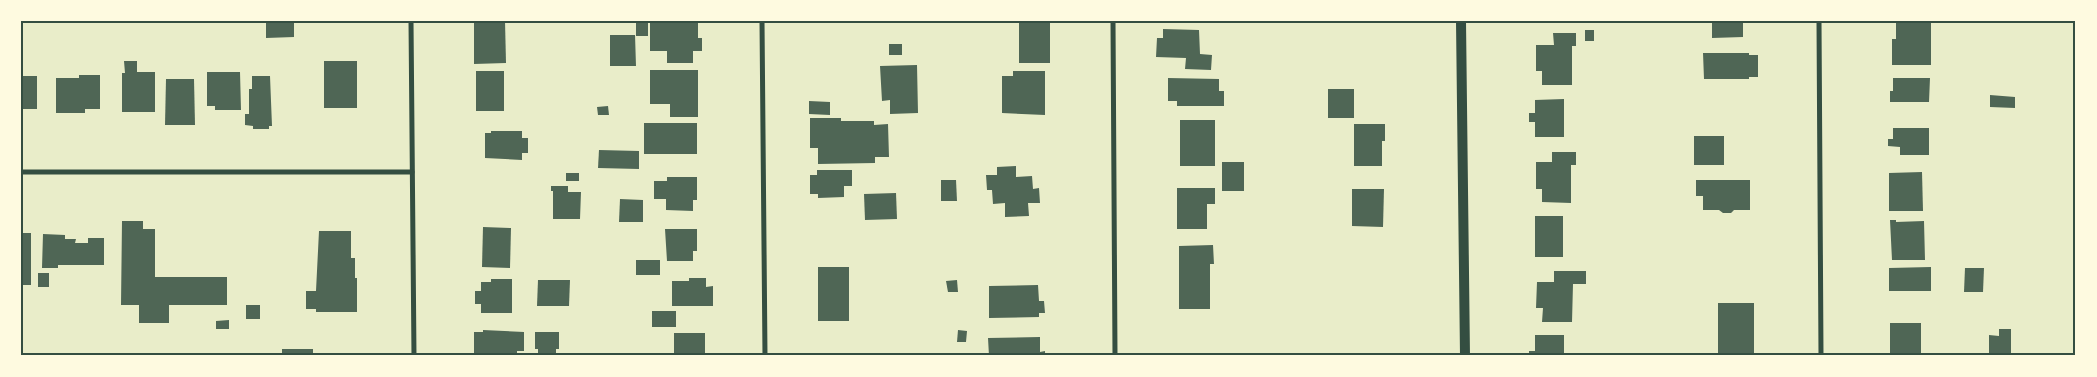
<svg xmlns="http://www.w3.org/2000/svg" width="2097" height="377" font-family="'Noto Serif',serif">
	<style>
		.building { fill: #4f6655 }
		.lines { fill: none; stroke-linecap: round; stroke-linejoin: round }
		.minor { stroke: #344e41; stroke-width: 5 }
		.secondary { stroke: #344e41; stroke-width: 10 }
		.neatline { fill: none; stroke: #344e41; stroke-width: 2 }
	</style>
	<rect width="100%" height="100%" fill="#e9edc9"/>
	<g class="building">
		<path d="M266 21H294V37L266 38Z"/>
		<path d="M474 21H505L506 63 474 64Z"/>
		<rect x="636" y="21" width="12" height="15"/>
		<path d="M650 21H698V38H702V51H693V63H667V51H650Z"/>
		<rect x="1019" y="21" width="31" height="42"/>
		<path d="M1712 21H1743V37L1712 38Z"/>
		<path d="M1896 21H1931V65H1892V39H1896Z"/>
		<path d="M1163 29 1199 30 1200 54 1212 55 1211 70 1185 69 1186 58 1156 57 1157 38H1163Z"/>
		<rect x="1585" y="30" width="9" height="11"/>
		<path d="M1553 33H1576V46H1572V85H1542V71H1536V45H1554Z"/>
		<path d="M610 35H635L636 66H610Z"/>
		<rect x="889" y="44" width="13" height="11"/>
		<path d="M1703 53H1749V55H1758V77H1749V79H1704Z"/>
		<path d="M124 61H137V72H155V112H122V73H125Z"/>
		<rect x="324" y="61" width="33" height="47"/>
		<path d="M917 65 918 113 890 114V100L882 101 880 66Z"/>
		<path d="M650 70H698V117H670V104H650Z"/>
		<rect x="476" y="71" width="28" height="40"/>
		<path d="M1013 71H1045V115L1002 113V76H1013Z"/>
		<path d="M207 72H240L241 110H215V106H207Z"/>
		<path d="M79 75H100V109H85V113H56V78H79Z"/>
		<rect x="21" y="76" width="16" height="33"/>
		<path d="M252 76H270L272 126H269V129H253V126L245 125V114H249V89H252Z"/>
		<path d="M1168 78 1219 79V91H1224V106H1177V101H1168Z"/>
		<path d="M1893 78H1930L1929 102H1890V91H1893Z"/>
		<path d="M166 79H194L195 125H165Z"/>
		<rect x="1328" y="89" width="26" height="29"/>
		<path d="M1990 95 2015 97V108L1990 107Z"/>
		<path d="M1564 99V137H1535V122H1529V113H1535V100Z"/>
		<path d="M809 101 830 102V115L809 114Z"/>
		<path d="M608 106 609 115H598L597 107Z"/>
		<path d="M810 118H841V121H874V125L888 124 889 157H875V163L818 164V148H810Z"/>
		<rect x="1180" y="120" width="35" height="46"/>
		<rect x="644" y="123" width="53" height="31"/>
		<path d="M1354 124H1385V141H1382V166H1354Z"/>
		<path d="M1893 128H1929V155H1900V147L1888 146V139H1893Z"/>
		<path d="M491 131H522V138H528V153H522V160L485 158V133H491Z"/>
		<rect x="1694" y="136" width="30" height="29"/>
		<path d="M599 150 639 151V169L598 168Z"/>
		<path d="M1552 152H1576V165H1571V203L1542 202V189H1536V162H1552Z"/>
		<rect x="1222" y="162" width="22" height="29"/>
		<path d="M1016 166V177L1032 176 1033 189 1039 188 1040 203H1028L1029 216 1005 217V203L993 204 992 190H987L986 175H997V167Z"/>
		<path d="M817 170H852V186H844V197L818 198V194H810V175H817Z"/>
		<path d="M1922 172 1923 211H1889V173Z"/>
		<rect x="566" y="173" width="13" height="8"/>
		<path d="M667 177H697V200H693V211L666 210V199H654V181H667Z"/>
		<path d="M941 180H956L957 201H941Z"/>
		<path d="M1696 180H1750V210H1734L1731 213H1723L1719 210H1703V196H1696Z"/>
		<path d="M551 186H568V192H581L580 219H553V191H551Z"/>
		<path d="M1177 188H1215V204H1207V229H1177Z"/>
		<path d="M1352 189H1384L1383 227 1352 226Z"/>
		<path d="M896 193 897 219 865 220 864 194Z"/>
		<path d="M620 199 643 200V222H619Z"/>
		<rect x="1535" y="216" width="28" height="41"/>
		<path d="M1890 220H1896V222L1924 221 1925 260H1892Z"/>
		<path d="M122 221H143V229H155V277H227V305H169V323H139V305H121Z"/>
		<path d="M483 227 511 228 510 268 482 267Z"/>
		<path d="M665 229H697V251H693V261H667Z"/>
		<path d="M319 231H351V258H355V278H357V312H316V309H306V291H316Z"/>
		<rect x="21" y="233" width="10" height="52"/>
		<path d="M43 234 65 235V239H76L75 243H88V238H104V265H58V268H42Z"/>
		<path d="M1213 245 1214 264H1210V309H1179V246Z"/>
		<rect x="636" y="260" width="24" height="15"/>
		<rect x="818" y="267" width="31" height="54"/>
		<path d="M1931 267V291H1889V268Z"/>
		<path d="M1965 268H1984L1983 292H1964Z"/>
		<path d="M1554 271H1586V284H1573L1572 322H1542L1543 308H1536L1537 282H1554Z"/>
		<rect x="38" y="273" width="11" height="14"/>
		<path d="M689 278H706V287L713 286V306H672V281H689Z"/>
		<path d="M491 279H512V313H481V304H475V291H481V282H491Z"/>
		<path d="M538 280H570L569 306H537Z"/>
		<path d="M957 280 958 292H948L946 281Z"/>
		<path d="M1038 285 1039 301H1044L1045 313H1039V317L989 318V286Z"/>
		<rect x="1718" y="303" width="36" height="51"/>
		<rect x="246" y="305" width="14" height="14"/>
		<rect x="652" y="311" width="24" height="16"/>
		<path d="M229 320V329H216V321Z"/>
		<rect x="1890" y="323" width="31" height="33"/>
		<path d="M1999 329H2011V356H1989V335L1999 336Z"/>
		<path d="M483 330 524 332V351H517V356H474V332H483Z"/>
		<path d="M958 330 967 331 966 342H957Z"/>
		<path d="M535 332H559V349H556V356H538V349H535Z"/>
		<rect x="674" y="333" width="31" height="23"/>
		<path d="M1535 335H1564V356H1529V351H1535Z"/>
		<path d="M1040 337V352L1045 351V356H989L988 338Z"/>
		<rect x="282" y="349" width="31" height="7"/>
	</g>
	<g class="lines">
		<g class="minor">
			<path d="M411 21 414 356"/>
			<path d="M762 21 765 356"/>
			<path d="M1113 21 1115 356"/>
			<path d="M1819 21 1821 356"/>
			<path d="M21 172H412"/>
		</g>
		<path class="secondary" d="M1461 21 1465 356"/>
	</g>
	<rect width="2097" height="377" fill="none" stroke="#fefae0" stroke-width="45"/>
	<rect x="22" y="22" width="2052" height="332" class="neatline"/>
</svg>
